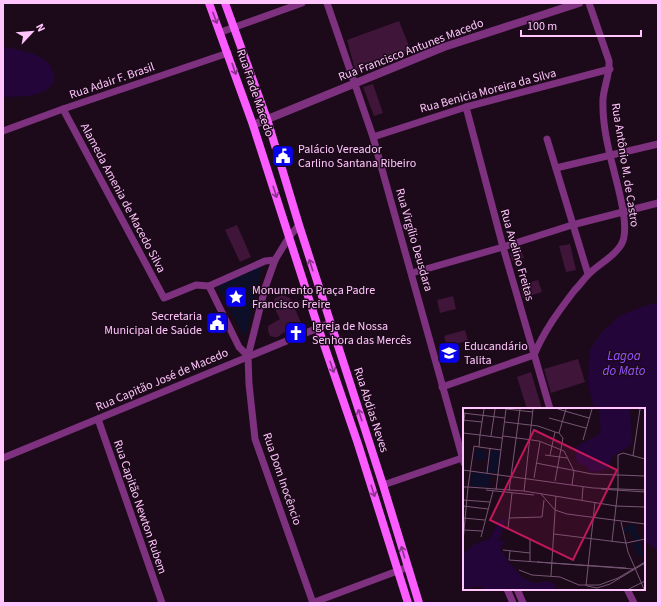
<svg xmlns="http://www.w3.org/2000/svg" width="661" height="606" font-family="'Source Sans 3',sans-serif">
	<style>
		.green { fill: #0c0f27 }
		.water { fill: #24053a }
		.building { fill: #3f1539 }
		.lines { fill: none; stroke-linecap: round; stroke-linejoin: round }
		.minor { stroke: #7d317f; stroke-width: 7 }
		.tertiary { stroke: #7d317f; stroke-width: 8 }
		.secondary { stroke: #fa5cff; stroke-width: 8 }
		.oneway { stroke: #8b338c }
		.labels { text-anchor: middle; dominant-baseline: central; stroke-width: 3; stroke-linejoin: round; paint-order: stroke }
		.street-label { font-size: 12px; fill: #ffc5fc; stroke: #1c0a1a }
		.poi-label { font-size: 12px; fill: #ffc5fc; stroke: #1c0a1a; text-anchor: start }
		.water-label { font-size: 13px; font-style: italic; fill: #9953ff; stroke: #1c0a1a }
		.inset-road { fill: none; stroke: #775574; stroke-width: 1 }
		.view { fill: #c2185b; fill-opacity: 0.15; stroke: #c2185b; stroke-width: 2 }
		.inset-edge { fill: none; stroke: #ffc5fc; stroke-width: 2 }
	</style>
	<rect width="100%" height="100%" fill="#1c0a1a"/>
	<path class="green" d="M263 265 245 338 218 286Z"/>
	<g class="water">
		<path d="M3 47C16 49 40 53 49 64 51 66 52 69 53 72 55 77 54 82 51 86 39 98 18 96 3 97Z"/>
		<path d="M658 303V551L644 541V409H594L588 385 589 351 602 332 621 315 648 305Z"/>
	</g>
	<g class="building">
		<path d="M399 21 411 51 356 73 347 40Z"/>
		<path d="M373 84 383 113 374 116 363 87Z"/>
		<path d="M237 225 251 257 240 262 225 230Z"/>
		<path d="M570 244 576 270 566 272 559 246Z"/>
		<path d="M521 250 524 258 512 261 510 253Z"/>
		<path d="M538 280 542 292 523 298 520 285Z"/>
		<path d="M282 295 290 298 303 327 286 335 284 332 278 337H274L270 336 268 331V326L280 319 273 305 275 298Z"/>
		<path d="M453 296 456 309 440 313 437 300Z"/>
		<path d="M465 330 468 341 447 346 444 336Z"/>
		<path d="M578 359 585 382 551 393 544 369Z"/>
		<path d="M531 372 542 409H527L517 377Z"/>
	</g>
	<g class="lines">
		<g class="minor">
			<path d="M327 3 373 137 464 463"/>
			<path d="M221 32 302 3"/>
			<path d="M466 107 503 247 550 409"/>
			<path d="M63 109 164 298 196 285 209 286 265 261 275 260"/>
			<path d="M3 131 63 109 228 53"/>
			<path d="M373 137 466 107 610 69"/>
			<path d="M547 139 588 274"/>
			<path d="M556 168 658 144"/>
			<path d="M299 225 289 237 275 260 265 288 248 356 249 384 255 439 313 603"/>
			<path d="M412 273 503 247 572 225 658 203"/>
			<path d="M209 286 239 347 248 356"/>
			<path d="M442 387 534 355C544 331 558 312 574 291 579 286 583 280 588 275 598 264 613 258 621 245 631 230 618 188 614 171 608 148 602 123 603 99 604 86 610 74 609 61L589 3"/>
			<path d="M98 419 162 603"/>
			<path d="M3 458 330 323"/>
			<path d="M383 485 462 458"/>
			<path d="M507 589 513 603"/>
			<path d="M517 589 523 603"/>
			<path d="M627 589 634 603"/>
			<path d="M312 603 408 567"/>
		</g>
		<path class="tertiary" d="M253 125 444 47 579 3"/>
		<g class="secondary">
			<path d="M209 3 253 125 318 327 358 444 408 603"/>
			<path d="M225 3 267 119 299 225 383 485 419 603"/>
		</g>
	</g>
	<defs><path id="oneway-shaft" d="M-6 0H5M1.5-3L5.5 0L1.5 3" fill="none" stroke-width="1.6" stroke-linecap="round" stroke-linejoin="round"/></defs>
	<g class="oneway">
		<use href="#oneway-shaft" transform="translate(215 18) rotate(69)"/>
		<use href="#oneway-shaft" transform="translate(234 69) rotate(71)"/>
		<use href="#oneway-shaft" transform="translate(275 192) rotate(72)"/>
		<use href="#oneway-shaft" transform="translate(311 265) rotate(-108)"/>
		<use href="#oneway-shaft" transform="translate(332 367) rotate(71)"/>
		<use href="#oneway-shaft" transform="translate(360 415) rotate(-108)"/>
		<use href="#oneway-shaft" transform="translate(373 491) rotate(72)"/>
		<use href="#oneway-shaft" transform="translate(403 552) rotate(-107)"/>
	</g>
	<defs>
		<g id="civic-square" transform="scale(1.15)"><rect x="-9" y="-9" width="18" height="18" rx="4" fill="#0a00f0" stroke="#1c0a1a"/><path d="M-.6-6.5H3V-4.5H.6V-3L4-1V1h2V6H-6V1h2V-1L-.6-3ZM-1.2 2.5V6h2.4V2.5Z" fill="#fff"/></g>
		<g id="sight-square" transform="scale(1.15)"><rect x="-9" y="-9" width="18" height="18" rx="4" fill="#0a00f0" stroke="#1c0a1a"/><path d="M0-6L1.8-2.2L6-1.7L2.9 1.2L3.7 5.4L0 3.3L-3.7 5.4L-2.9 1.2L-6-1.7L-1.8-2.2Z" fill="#fff"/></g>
		<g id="church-square" transform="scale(1.15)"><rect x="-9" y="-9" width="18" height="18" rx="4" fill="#0a00f0" stroke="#1c0a1a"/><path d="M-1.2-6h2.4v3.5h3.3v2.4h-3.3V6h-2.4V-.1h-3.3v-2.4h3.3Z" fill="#fff"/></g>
		<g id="school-square" transform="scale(1.15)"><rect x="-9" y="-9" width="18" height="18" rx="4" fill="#0a00f0" stroke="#1c0a1a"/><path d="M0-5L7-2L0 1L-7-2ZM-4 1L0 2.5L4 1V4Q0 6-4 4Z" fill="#fff"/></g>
	</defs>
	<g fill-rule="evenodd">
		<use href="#civic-square" x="283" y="156"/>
		<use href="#sight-square" x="236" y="297"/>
		<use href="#civic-square" x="217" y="323"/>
		<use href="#church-square" x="296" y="333"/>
		<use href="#school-square" x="449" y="353"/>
	</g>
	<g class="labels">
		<g class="street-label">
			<text transform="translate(411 50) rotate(-21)">Rua Francisco Antunes Macedo</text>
			<text transform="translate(112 81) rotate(-19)">Rua Adair F. Brasil</text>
			<text transform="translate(488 91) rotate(-15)">Rua Benicia Moreira da Silva</text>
			<text transform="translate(255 93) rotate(71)">Rua Frade Macedo</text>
			<text transform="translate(625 165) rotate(81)">Rua Antônio M. de Castro</text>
			<text transform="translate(123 198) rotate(62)">Alameda Amenia de Macedo Silva</text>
			<text transform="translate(414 240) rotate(74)">Rua Virgílio Deusdara</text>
			<text transform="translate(517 255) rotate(74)">Rua Avelino Freitas</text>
			<text transform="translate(162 380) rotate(-23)">Rua Capitão José de Macedo</text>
			<text transform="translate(371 410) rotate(72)">Rua Abdias Neves</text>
			<text transform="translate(282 479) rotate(71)">Rua Dom Inocêncio</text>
			<text transform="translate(140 507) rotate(71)">Rua Capitão Newton Rubem</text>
		</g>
		<g class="poi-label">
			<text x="298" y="149">Palácio Vereador<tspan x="298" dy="14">Carlino Santana Ribeiro</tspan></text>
			<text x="252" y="290">Monumento Praça Padre<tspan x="252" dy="14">Francisco Freire</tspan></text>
			<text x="202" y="316" text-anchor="end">Secretaria<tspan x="202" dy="14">Municipal de Saúde</tspan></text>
			<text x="312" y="326">Igreja de Nossa<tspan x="312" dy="14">Senhora das Mercês</tspan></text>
			<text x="464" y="346">Educandário<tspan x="464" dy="14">Talita</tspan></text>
		</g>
		<g class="water-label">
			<text x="624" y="356">Lagoa<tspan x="624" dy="15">do Mato</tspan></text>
		</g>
	</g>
	<g transform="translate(463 408)">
		<rect width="182" height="182" fill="#1c0a1a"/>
		<path d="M13 41 21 42 24 51 12 53ZM28 42 37 43 34 65 25 64ZM10 64 28 66 26 79 7 78ZM164 116 172 117 177 132H171L168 124 162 125 160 120 165 119ZM177 133 180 147 176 149 170 136Z" fill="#0c0f27"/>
		<path d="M136 1H167L169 33 168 37 150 48 146 59 138 63 127 64 123 58 114 55 112 44 114 38 135 27 138 21ZM39 109 42 113 36 133 39 134 44 131 37 141 48 157 60 170 71 175 87 173 93 178 91 181H22L17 178 0 181V145L12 136 26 131Z" fill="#24053a"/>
		<path class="inset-road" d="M21 1 17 27 39 30M43 1 70 4M95 1 126 10M0 5 42 10M86 10 123 20M0 12 19 14M42 14 75 18 92 24M0 19 2 5M0 25 17 27 16 39 11 38 5 79 61 83 153 98M28 28 32 1M40 28 76 33 101 43 111 63 109 77M120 32 129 1M16 39 38 42M82 47 104 50M87 47 92 24 96 25 103 1M170 48 177 1M73 55 129 66 182 68M0 62 130 80 182 82M24 65 27 40M71 70 77 34M92 73 100 30 96 25M0 79H5L0 134M138 81 182 84M23 82 71 87M33 82 43 1M46 83 57 1M61 83 70 1M78 86 92 102 104 106 182 116M0 92 27 94M119 92 120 79M0 98 25 101M152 98 182 99M0 110 22 112M46 110 79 109 81 92M158 114 165 144 181 181M45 120 49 85M1 122 19 123M91 126 163 135 182 131M18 129 30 83M149 133 155 81V47L160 45 182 51M40 142 67 145M47 143 46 152 170 161M67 153V131M74 154 163 160M56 162 69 167 97 169 116 177H136L155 170 182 154M88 168 93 88M123 178 132 94M124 178 134 180 147 176 182 155M166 181 182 173"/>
		<path class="view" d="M71 22 154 62 110 152 27 112Z"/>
		<rect width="182" height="182" class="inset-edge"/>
	</g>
	<rect width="661" height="606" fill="none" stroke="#ffc5fc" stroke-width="8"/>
	<g transform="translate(32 32) rotate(64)" stroke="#1c0a1a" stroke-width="3" paint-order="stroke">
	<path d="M0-3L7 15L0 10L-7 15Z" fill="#ffc5fc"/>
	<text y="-6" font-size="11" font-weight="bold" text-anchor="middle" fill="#ffc5fc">N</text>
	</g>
	<path d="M521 30v6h120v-6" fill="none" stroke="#ffc5fc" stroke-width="2"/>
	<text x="527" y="30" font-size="12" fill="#ffc5fc" stroke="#1c0a1a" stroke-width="3" paint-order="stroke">100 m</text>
</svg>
